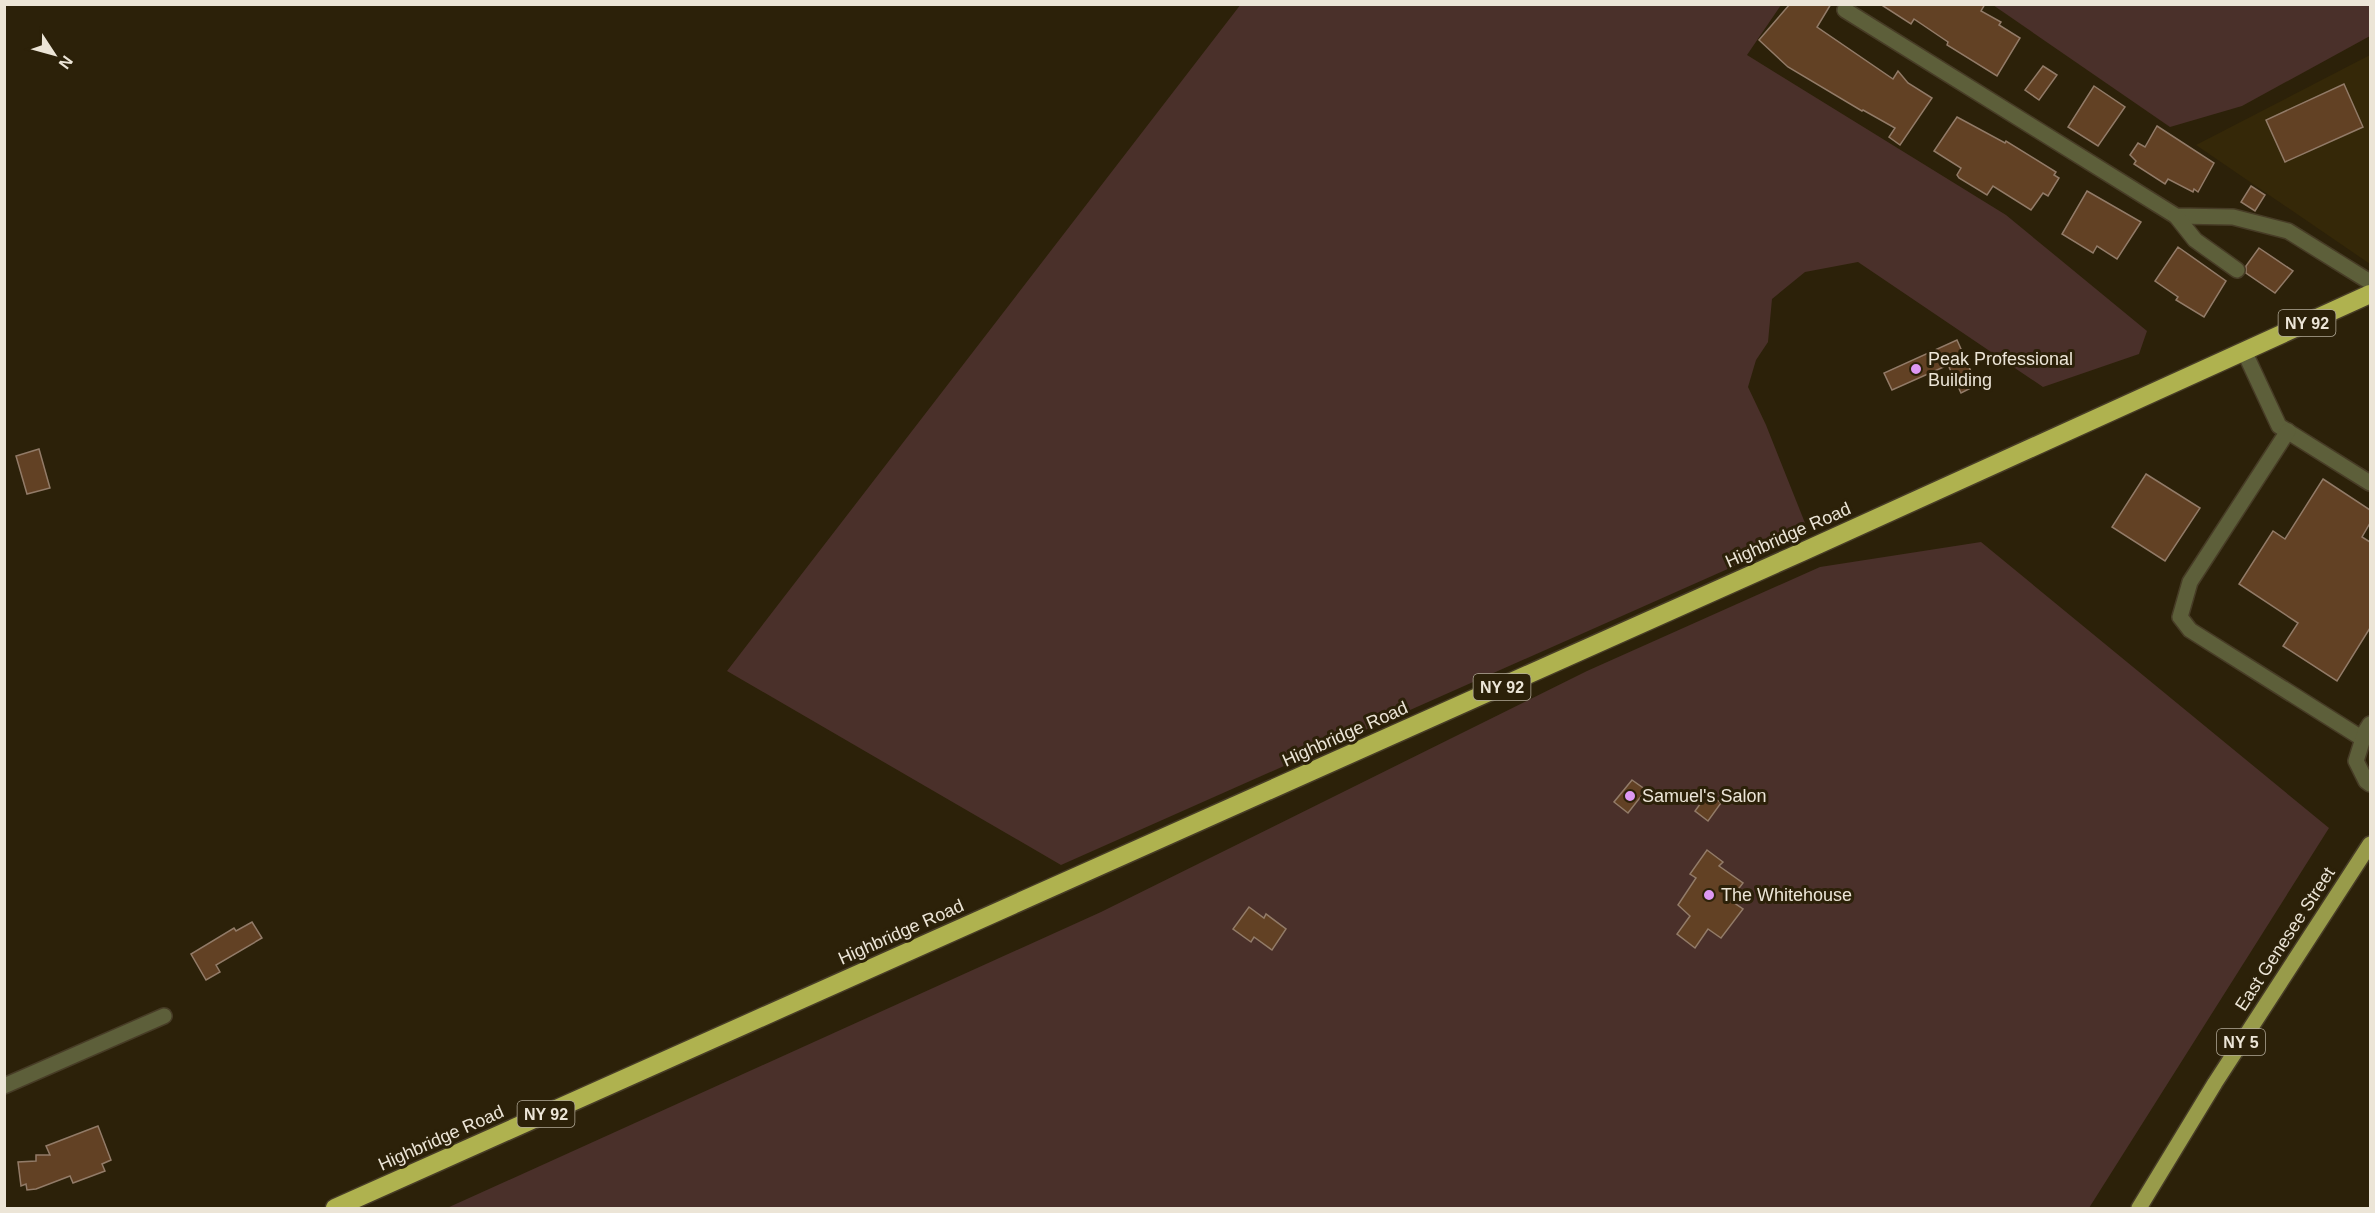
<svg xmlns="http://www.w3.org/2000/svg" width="2375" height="1213" font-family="Arial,sans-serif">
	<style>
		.built { fill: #352808 }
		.green { fill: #4a302a }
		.building { fill: #624124; stroke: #927b68; stroke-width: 1.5 }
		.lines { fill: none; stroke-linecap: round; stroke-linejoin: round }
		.minor-casing { stroke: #473c26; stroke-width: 18 }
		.major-casing { stroke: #473c26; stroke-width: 18 }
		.highway-casing { stroke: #473c26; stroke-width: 21 }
		.minor { stroke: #5d5f3a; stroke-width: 15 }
		.major { stroke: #989b4a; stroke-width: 15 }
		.highway { stroke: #afb24f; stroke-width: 18 }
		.poi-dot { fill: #de98f3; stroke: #2c2109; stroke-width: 2 }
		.labels { text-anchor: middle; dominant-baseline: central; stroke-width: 6; stroke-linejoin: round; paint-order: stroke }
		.shield { fill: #2c2109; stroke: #b2aa99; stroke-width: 1.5 }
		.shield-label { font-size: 16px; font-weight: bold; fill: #ece5d7 }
		.poi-label { font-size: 18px; fill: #ece5d7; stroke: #2c2109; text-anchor: start }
		.street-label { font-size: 18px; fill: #ece5d7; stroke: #2c2109 }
	</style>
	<rect width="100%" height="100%" fill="#2c2109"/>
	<path class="built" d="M2370 55V264L2196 145Z"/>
	<g class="green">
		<path d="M1241 4 1781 5 1747 55 2006 215 2147 331 2139 354 2043 387 1858 262 1805 272 1772 299 1768 342 1756 360 1748 387 1766 425 1809 533 1061 865 727 671Z"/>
		<path d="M1993 5H2370V36L2242 106 2170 127Z"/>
		<path d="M1981 542 2329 828 2089 1208H447L1101 912 1587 671 1820 567Z"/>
	</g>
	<g class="building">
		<path d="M1790 4H1831L1817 27 1893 79 1898 71 1908 83 1932 98 1900 145 1889 137 1895 128 1863 110 1862 111 1788 67 1759 40Z"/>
		<path d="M1880 4H1985L1981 11 2001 22 1999 25 2020 38 1997 76 1947 45 1948 42 1914 19 1911 24Z"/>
		<path d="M2043 66 2057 75 2039 100 2025 90Z"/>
		<path d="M2344 84 2363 127 2285 162 2266 120Z"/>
		<path d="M2094 86 2125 107 2098 146 2068 127Z"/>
		<path d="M1957 117 2005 143 2006 141 2056 172 2054 175 2059 178 2048 196 2043 193 2031 210 1993 186 1987 195 1959 178 1957 175 1961 168 1934 151Z"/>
		<path d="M2157 126 2214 163 2198 192 2194 189 2193 192 2168 179 2165 184 2134 164 2136 161 2130 155 2138 143 2145 147Z"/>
		<path d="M2251 186 2265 195 2255 211 2241 202Z"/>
		<path d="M2087 191 2141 222 2117 259 2097 246 2093 253 2062 234Z"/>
		<path d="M2178 247 2226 281 2204 317 2176 300 2178 297 2155 281Z"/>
		<path d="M2259 248 2293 271 2275 293 2246 273V266Z"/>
		<path d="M1957 340 1977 385 1961 393 1948 365 1892 390 1884 373Z"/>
		<path d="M39 449 50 488 27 494 16 456Z"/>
		<path d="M2146 474 2200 508 2165 561 2112 527Z"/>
		<path d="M2323 479 2370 510V523L2362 537 2370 542V628L2337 681 2283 646 2298 623 2239 584 2273 531 2285 539Z"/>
		<path d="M1632 780 1646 790 1628 813 1614 802Z"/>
		<path d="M1708 793 1721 803 1708 821 1695 811Z"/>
		<path d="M1707 850 1723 862 1719 866 1743 883 1730 900 1743 909 1721 938 1708 929 1695 948 1677 934 1690 916 1678 905 1696 878 1690 874Z"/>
		<path d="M1249 907 1264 918 1266 914 1286 929 1272 950 1254 937 1251 942 1233 929Z"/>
		<path d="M252 922 262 938 216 965 220 972 206 980 191 954 234 928 236 931Z"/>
		<path d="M98 1126 111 1160 102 1164 105 1171 73 1183 70 1176 36 1189 27 1190 26 1184 21 1186 18 1162 36 1161V1155H50L46 1146Z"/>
	</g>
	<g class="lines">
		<g class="minor-casing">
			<g id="minor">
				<path d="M1845 10 2176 216 2233 217 2288 231 2370 282"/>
				<path d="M2176 216 2195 240 2237 270"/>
				<path d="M2244 351 2279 426 2370 483"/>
				<path d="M2288 431 2190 582 2180 617 2190 630 2363 739"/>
				<path d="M2370 724 2365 732 2356 761 2366 781 2370 784"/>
				<path d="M4 1086 164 1016"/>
			</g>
		</g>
		<g class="major-casing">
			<path id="major" d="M2139 1208 2215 1083 2370 844"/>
		</g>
		<g class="highway-casing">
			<path id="highway" d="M335 1208 1802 552 2370 294"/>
		</g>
		<use href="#minor" class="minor"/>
		<use href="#major" class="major"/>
		<use href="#highway" class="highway"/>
	</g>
	<g class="poi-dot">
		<circle cx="1916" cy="369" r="6"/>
		<circle cx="1630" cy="796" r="6"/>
		<circle cx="1709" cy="895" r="6"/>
	</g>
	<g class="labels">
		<g class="shield">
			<rect x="2278.5" y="310" width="57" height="26" rx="4.5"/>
			<rect x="1473.5" y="674" width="57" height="26" rx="4.5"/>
			<rect x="2217" y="1029" width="48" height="26" rx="4.5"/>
			<rect x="517.5" y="1101" width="57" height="26" rx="4.5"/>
		</g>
		<g class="shield-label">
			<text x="2307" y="323">NY 92</text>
			<text x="1502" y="687">NY 92</text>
			<text x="2241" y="1042">NY 5</text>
			<text x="546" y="1114">NY 92</text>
		</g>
		<g class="poi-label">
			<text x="1928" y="359">Peak Professional<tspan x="1928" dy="21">Building</tspan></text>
			<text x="1642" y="796">Samuel's Salon</text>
			<text x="1721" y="895">The Whitehouse</text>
		</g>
		<g class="street-label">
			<text transform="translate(1788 535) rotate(-24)">Highbridge Road</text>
			<text transform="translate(1345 734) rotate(-24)">Highbridge Road</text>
			<text transform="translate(901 932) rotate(-24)">Highbridge Road</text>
			<text transform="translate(2285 939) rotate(-57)">East Genesee Street</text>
			<text transform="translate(441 1138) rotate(-24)">Highbridge Road</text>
		</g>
	</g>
	<rect width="2375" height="1213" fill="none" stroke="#ece5d7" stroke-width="12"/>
	<g transform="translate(54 54) rotate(126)" stroke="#2c2109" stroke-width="4.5" paint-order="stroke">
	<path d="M0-4.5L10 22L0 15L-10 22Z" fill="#ece5d7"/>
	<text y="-9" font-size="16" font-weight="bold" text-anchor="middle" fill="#ece5d7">N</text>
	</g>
</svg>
